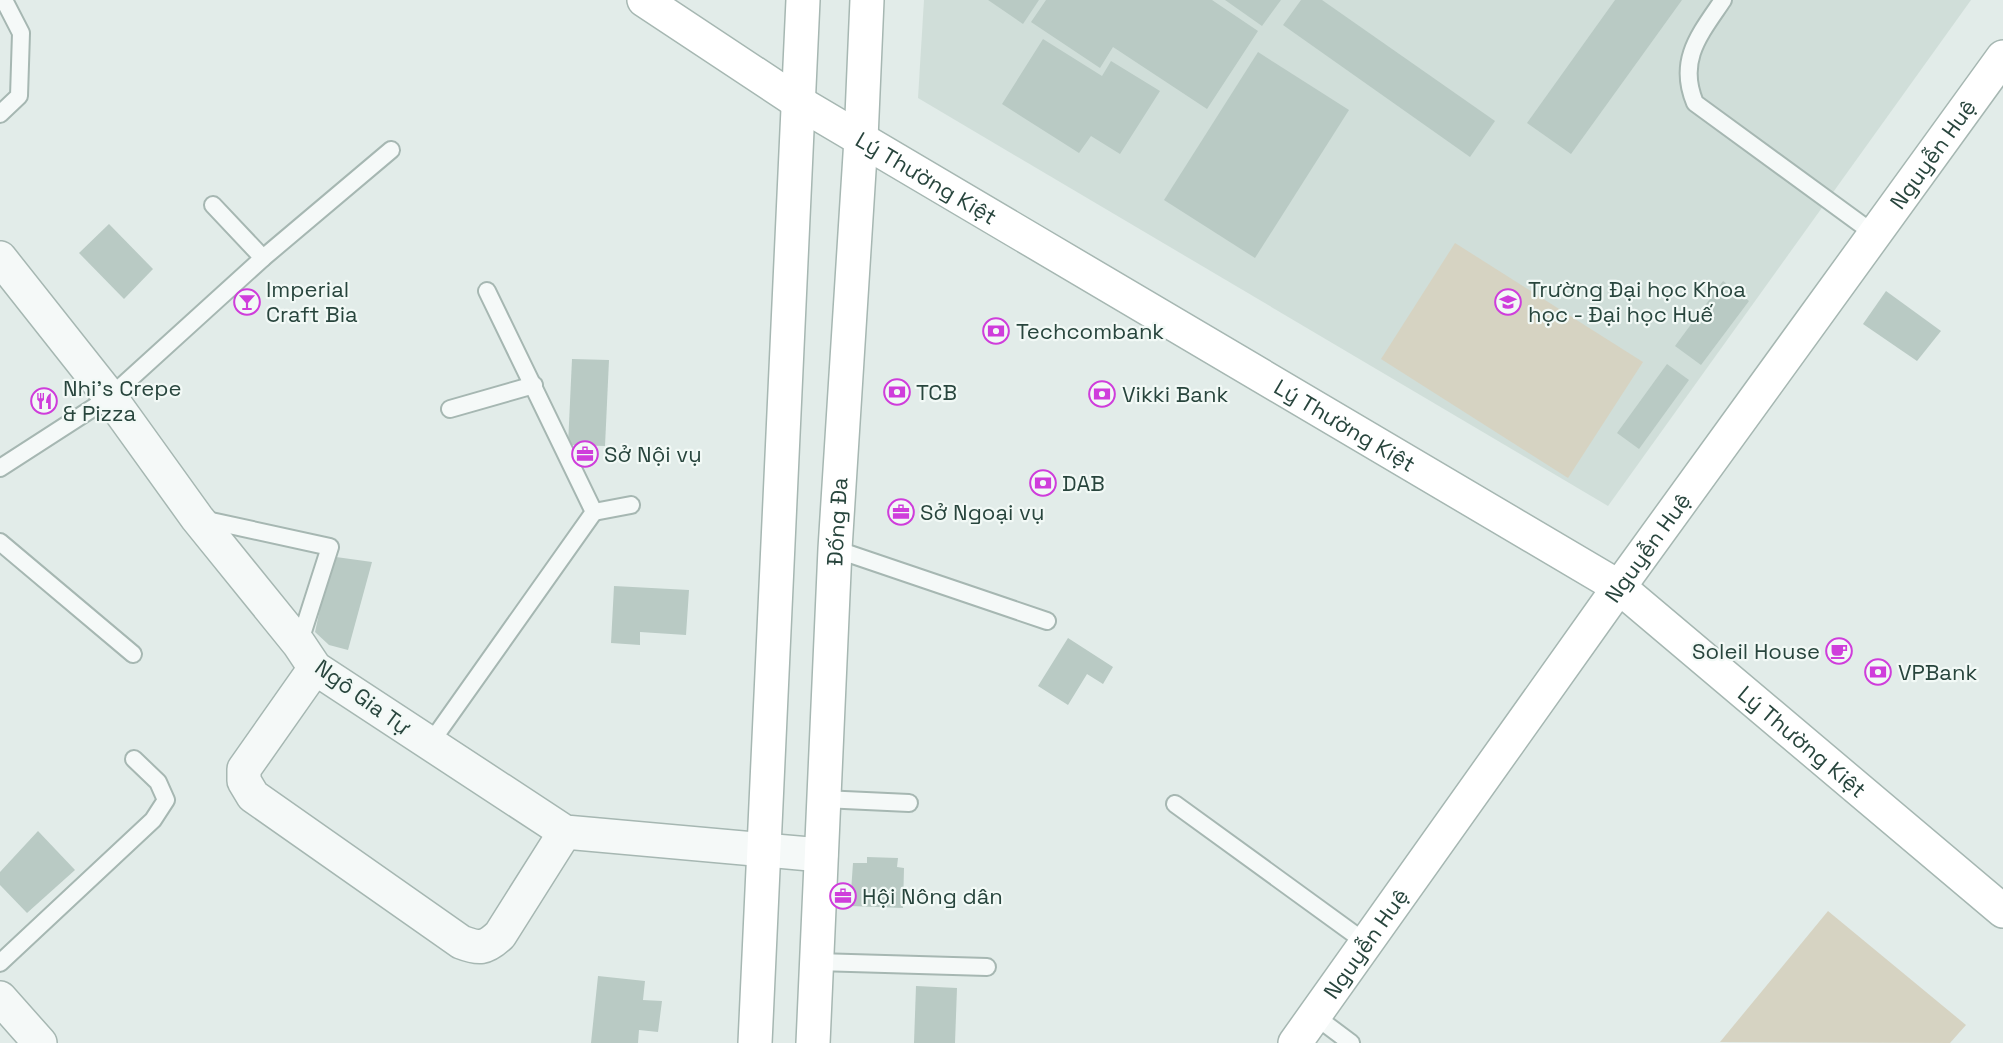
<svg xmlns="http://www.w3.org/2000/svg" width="2003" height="1043" font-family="'Space Grotesk',sans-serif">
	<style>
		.built { fill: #d0ded9 }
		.grass { fill: #d6d3c2 }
		.building { fill: #b9cac4 }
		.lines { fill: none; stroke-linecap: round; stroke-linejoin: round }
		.lane-casing { stroke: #a6b7b2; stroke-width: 20 }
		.street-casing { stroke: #a6b7b2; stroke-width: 36 }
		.secondary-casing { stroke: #a6b7b2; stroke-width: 36 }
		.lane { stroke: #f5f9f8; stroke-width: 16 }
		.street { stroke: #f5f9f8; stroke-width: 33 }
		.secondary { stroke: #fff; stroke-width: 33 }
		.labels { text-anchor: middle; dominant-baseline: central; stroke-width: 4.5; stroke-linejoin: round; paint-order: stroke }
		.street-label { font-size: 22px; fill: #28453d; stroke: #f2f9f6 }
		.poi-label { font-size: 22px; fill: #28453d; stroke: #f2f9f6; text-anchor: start }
	</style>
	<rect width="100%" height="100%" fill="#e2ece9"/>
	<path class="built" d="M924 0H1971L1608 506 918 98Z"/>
	<g class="grass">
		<path d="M1455 243 1643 362 1568 478 1381 359Z"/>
		<path d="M1828 911 1966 1025 1950 1043 1720 1042Z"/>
	</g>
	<g class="building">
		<path d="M988 0H1039L1023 24Z"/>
		<path d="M1046 0H1212L1258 31 1207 109 1113 47 1100 68 1031 22Z"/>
		<path d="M1225 0H1281L1262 26Z"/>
		<path d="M1301 0H1322L1495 121 1470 157 1283 25Z"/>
		<path d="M1615 0H1682L1571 154 1527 123Z"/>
		<path d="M1043 39 1102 76 1111 61 1160 91 1120 154 1091 136 1079 153 1002 104Z"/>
		<path d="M1258 52 1349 110 1255 258 1164 200Z"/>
		<path d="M109 224 153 269 124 299 79 253Z"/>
		<path d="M1723 281 1749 301 1701 365 1675 346Z"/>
		<path d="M1886 291 1941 331 1917 361 1863 324Z"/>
		<path d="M572 359 609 360 605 446 568 445Z"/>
		<path d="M1667 364 1689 380 1639 449 1617 433Z"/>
		<path d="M336 557 372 562 348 650 329 645 315 632 330 564Z"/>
		<path d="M614 586 689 590 686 635 640 632V645L611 643Z"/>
		<path d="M1068 638 1113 667 1103 684 1087 674 1068 705 1038 686Z"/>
		<path d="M38 831 75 870 27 913 0 885V872Z"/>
		<path d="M867 857 898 858 897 867 904 868 903 908 850 906 853 863H867Z"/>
		<path d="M598 976 645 981 643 1000 662 1001 658 1032 639 1030 638 1043H591Z"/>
		<path d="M916 986 957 988 955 1043H914Z"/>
	</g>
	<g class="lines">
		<g class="lane-casing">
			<g id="lane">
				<path d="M1723 0C1700 34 1677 60 1695 103L1873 233"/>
				<path d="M0 114 19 96 21 33 4 0"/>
				<path d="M213 205 263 258"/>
				<path d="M450 409 534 385"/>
				<path d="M0 468 110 397 263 258 391 150"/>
				<path d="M594 512 631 505"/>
				<path d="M202 519 330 547 299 644"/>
				<path d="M0 542 133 654"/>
				<path d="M835 549 1047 621"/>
				<path d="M429 745 594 512 487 291"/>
				<path d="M823 799 909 803"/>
				<path d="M1175 804 1365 942"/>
				<path d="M817 962 987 967"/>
				<path d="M0 963 153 820 166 800 158 782 134 759"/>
				<path d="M1315 1016 1351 1043"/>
			</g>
		</g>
		<g class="street-casing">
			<g id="street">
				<path d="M0 258 110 397 197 518 299 644 315 668 565 832 821 855"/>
				<path d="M315 668 244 769V781L253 796 461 942C479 949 485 949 500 935L565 832"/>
				<path d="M0 998 40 1043"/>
			</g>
		</g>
		<g class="secondary-casing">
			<g id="secondary">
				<path id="s1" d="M644 0 798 102 1619 587 2003 911"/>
				<path d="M755 1043 803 0"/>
				<path id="s2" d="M813 1043 835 549 861 139 867 0"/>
				<path id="s3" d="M1295 1043 1619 587 2003 57"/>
			</g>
		</g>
		<use href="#lane" class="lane"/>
		<use href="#street" class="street"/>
		<use href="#secondary" class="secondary"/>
	</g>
	<defs>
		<g id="bar-ring" transform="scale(1.35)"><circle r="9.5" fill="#f2f9f6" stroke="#cf3ddb" stroke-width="1.5"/><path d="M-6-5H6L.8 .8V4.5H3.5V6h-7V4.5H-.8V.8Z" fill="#cf3ddb"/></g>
		<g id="university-ring" transform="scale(1.35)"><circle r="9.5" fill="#f2f9f6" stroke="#cf3ddb" stroke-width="1.5"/><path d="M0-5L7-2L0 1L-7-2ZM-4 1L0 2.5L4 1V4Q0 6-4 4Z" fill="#cf3ddb"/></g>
		<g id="bank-ring" transform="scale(1.35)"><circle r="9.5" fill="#f2f9f6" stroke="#cf3ddb" stroke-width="1.5"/><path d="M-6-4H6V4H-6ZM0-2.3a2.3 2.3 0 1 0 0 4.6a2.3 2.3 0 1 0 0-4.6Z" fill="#cf3ddb"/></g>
		<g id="restaurant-ring" transform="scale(1.35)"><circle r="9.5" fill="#f2f9f6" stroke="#cf3ddb" stroke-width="1.5"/><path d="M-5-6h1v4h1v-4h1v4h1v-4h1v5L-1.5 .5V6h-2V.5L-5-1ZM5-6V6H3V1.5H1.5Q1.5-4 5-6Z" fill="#cf3ddb"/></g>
		<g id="office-ring" transform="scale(1.35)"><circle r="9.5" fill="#f2f9f6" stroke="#cf3ddb" stroke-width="1.5"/><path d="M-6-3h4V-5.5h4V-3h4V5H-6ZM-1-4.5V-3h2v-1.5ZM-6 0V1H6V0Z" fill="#cf3ddb"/></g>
		<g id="cafe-ring" transform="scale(1.35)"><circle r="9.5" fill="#f2f9f6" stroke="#cf3ddb" stroke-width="1.5"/><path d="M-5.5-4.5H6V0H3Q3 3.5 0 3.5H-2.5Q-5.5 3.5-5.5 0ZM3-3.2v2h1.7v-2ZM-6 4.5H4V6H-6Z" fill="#cf3ddb"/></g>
	</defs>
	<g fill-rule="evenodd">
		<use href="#bar-ring" x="247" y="302"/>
		<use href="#university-ring" x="1508" y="302"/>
		<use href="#bank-ring" x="996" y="331"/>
		<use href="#bank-ring" x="897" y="392"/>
		<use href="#bank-ring" x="1102" y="394"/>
		<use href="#restaurant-ring" x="44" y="401"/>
		<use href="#office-ring" x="585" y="454"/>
		<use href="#bank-ring" x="1043" y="483"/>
		<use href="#office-ring" x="901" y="512"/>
		<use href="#cafe-ring" x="1839" y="651"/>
		<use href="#bank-ring" x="1878" y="672"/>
		<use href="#office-ring" x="843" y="896"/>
	</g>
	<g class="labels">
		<g class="street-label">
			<text stroke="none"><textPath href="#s3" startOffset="1094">Nguyễn Huệ</textPath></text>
			<text stroke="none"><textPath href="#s1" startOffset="334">Lý Thường Kiệt</textPath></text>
			<text stroke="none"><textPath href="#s1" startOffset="820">Lý Thường Kiệt</textPath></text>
			<text stroke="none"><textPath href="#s2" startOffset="522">Đống Đa</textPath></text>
			<text stroke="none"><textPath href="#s3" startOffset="608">Nguyễn Huệ</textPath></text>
			<text transform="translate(363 697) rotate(36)">Ngô Gia Tự</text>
			<text stroke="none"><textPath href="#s1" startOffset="1378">Lý Thường Kiệt</textPath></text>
			<text stroke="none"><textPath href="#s3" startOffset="122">Nguyễn Huệ</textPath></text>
		</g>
		<g class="poi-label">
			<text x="266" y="289">Imperial<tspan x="266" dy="25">Craft Bia</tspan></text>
			<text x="1528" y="289">Trường Đại học Khoa<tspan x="1528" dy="25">học - Đại học Huế</tspan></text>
			<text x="1016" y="331">Techcombank</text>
			<text x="63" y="388">Nhi's Crepe<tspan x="63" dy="25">&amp; Pizza</tspan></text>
			<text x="916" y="392">TCB</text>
			<text x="1122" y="394">Vikki Bank</text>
			<text x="604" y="454">Sở Nội vụ</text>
			<text x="1062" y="483">DAB</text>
			<text x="920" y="512">Sở Ngoại vụ</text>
			<text x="1820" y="651" text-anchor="end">Soleil House</text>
			<text x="1898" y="672">VPBank</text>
			<text x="862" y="896">Hội Nông dân</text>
		</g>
	</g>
</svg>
